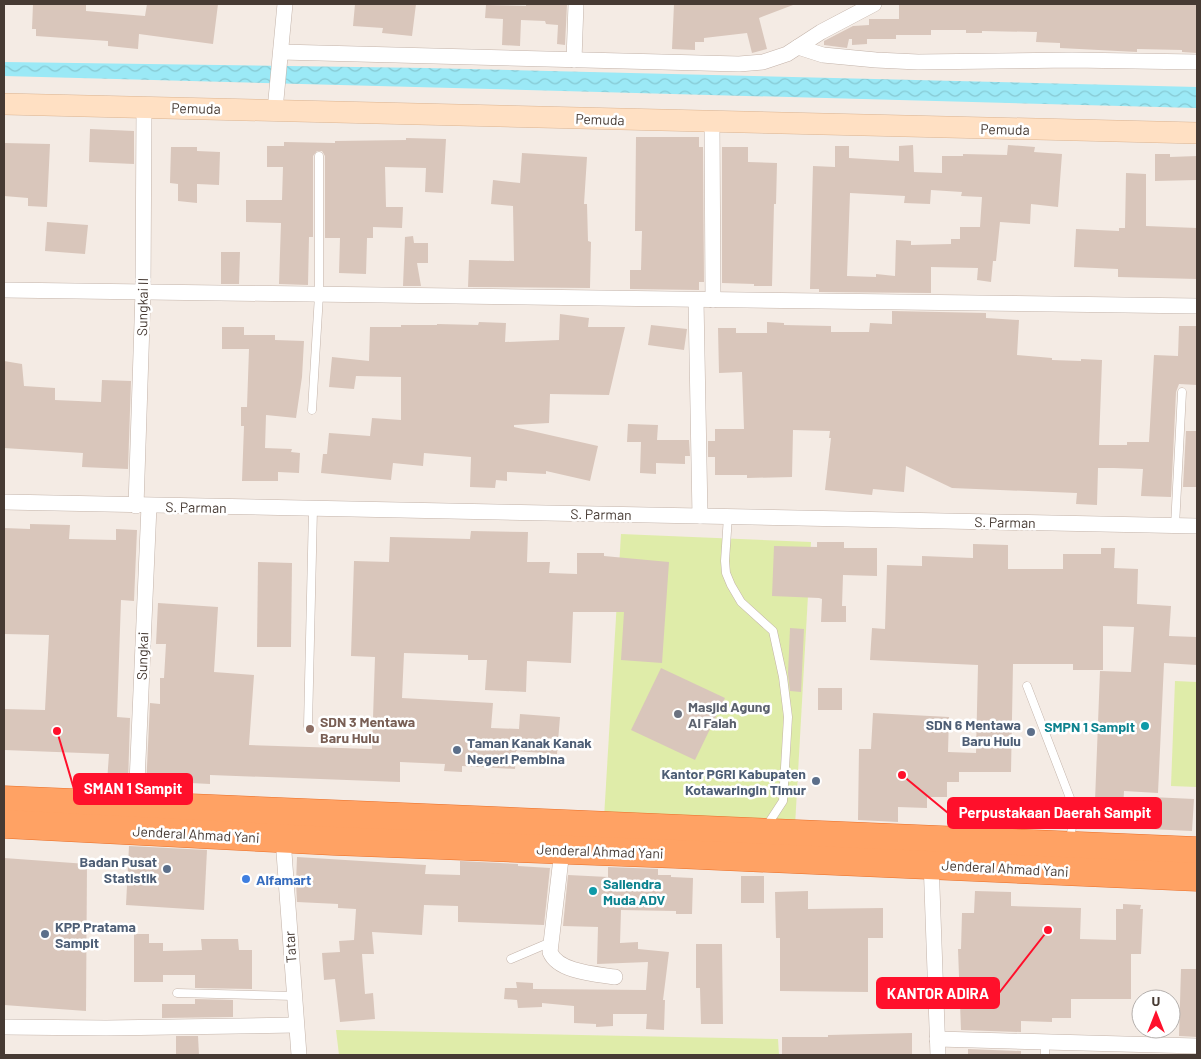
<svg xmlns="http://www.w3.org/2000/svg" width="1201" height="1059" font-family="Barlow,sans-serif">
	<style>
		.grass { fill: #dfeca9 }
		.water { fill: url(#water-waves) }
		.building { fill: #d9c6bb; fill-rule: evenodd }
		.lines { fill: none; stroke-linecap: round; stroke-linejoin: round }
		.lane-casing { stroke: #c3b3a9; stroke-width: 9 }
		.street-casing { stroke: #c3b3a9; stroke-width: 16 }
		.secondary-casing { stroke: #dbb492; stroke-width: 22 }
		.highway-casing { stroke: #ea6f28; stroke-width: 29 }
		.lane { stroke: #fff; stroke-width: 8 }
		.street { stroke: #fff; stroke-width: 15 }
		.secondary { stroke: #ffe0c3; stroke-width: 21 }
		.highway { stroke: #ffa264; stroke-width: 28 }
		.worship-dot { fill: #6b7280; stroke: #fff; stroke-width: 2 }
		.culture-dot { fill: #0f9aa8; stroke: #fff; stroke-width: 2 }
		.education-dot { fill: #8d6e63; stroke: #fff; stroke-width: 2 }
		.service-dot { fill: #5c6f8a; stroke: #fff; stroke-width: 2 }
		.shop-dot { fill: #3f7fe0; stroke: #fff; stroke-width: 2 }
		.labels { text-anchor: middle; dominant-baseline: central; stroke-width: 5; stroke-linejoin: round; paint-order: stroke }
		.street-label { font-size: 14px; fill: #463a33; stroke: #fff }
		.worship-label { font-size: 14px; font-weight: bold; fill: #5b616d; stroke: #fff; text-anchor: start }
		.education-label { font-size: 14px; font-weight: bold; fill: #785e54; stroke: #fff; text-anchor: start }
		.service-label { font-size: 14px; font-weight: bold; fill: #4e5e75; stroke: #fff; text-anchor: end }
		.culture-label { font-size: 14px; font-weight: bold; fill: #0d838f; stroke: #fff; text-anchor: end }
		.shop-label { font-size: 14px; font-weight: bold; fill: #366cbe; stroke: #fff; text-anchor: start }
		.leader { fill: none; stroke: #ff102b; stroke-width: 2 }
		.callout-dot { fill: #ff102b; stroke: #fff; stroke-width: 2 }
		.callout { fill: #ff102b; stroke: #ff102b; stroke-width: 2 }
		.callout-label { font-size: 15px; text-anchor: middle; font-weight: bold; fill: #fff }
	</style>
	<defs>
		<pattern id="water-waves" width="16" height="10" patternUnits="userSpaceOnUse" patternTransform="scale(1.25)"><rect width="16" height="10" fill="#9be9f6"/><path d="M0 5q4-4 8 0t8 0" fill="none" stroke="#87c9d3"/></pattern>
	</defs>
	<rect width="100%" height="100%" fill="#f4ebe4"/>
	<g class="grass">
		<path d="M621 534 811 542 795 826 604 818Z"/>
		<path d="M1175 681 1197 682V787L1171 786Z"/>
		<path d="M336 1030 778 1039 779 1055H339Z"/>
	</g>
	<path class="water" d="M4 62 426 68 1197 87V108L4 76Z"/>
	<g class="building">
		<path d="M33 4H86V11L145 16 147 4H218L213 44 139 34 138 49 108 46V41L36 36V29H32Z"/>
		<path d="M355 4H416L412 36 382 33 383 28 353 26Z"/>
		<path d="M526 4H567L565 45 557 44 558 25 546 24 545 21 521 20 520 46 502 45 503 19 485 18 486 5 526 6Z"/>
		<path d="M674 4H793V5L759 18 767 49 752 53 747 33 704 38V42H695V50L672 49Z"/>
		<path d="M899 4 1182 5V4H1197V53L1182 52V50L1137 49V52L1060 48V43L1036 42 1037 32 982 31V33H966V30H931V35H896V39H867V44L852 45V39H849L847 48 824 45V41L853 26 869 25V19H899Z"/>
		<path d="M90 129 134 131V164L89 162Z"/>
		<path d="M636 137H699V147H703L704 282H699V290L630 289V270H641L642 231H635Z"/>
		<path d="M406 138 446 139 443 193 425 192 426 168 385 167 386 207H403L402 228 373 227V238H367L366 274 339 273 340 238H325V156L322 151H317L313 156V237H309L308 285 279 284 281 223 246 222V200H282L283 167H267V146H284V142L335 143V141L406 140Z"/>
		<path d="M4 143 50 144 47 207 28 206V198L4 196Z"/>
		<path d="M913 145 914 172 942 173V156H963V154L1007 155 1008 145 1035 147 1034 152 1062 154 1058 207 1031 204 1030 224 1000 222 996 261H993L991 282 977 280 978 268 931 267V293L819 292V289H810L813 166 835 167V146H849V158L899 161V146ZM931 190 962 192 961 196 982 197 980 227H960V239H951V244L911 245V241L896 240 895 276 876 274V277L847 276 850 193 905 196 904 203 930 204Z"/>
		<path d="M171 147H197V151L220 152 219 185 197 184V203L178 201V184L170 183Z"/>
		<path d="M722 147H748V162L777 163 776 204H774L772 286H754V284L722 283Z"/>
		<path d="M522 153 587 157 584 204H587L588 241 591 242 590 288 468 287 469 260 514 261 513 206 491 204 493 180 520 183Z"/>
		<path d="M1155 154H1170V157L1197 156V180L1155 181Z"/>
		<path d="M1126 173 1146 174V226L1197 228V279L1118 277V269L1074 267 1076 229 1119 231V228H1125Z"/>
		<path d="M47 222 88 225 85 254 45 251Z"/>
		<path d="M413 236 414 243H428V263H417L421 286H403L405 237Z"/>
		<path d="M221 252H240L239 284H221Z"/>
		<path d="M892 311 986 313V318L1019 320 1017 355 1052 358V360L1081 361V359L1102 360 1099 445H1127V442H1149L1154 355 1178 356 1179 326H1197V385L1179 384 1176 392 1171 497 1141 496 1143 469 1114 468H1098L1097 505 1076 504 1077 493 952 488 906 466 904 492 873 489 872 495 825 490 831 438H829L830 431 793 430 792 477 747 478V475H715V457H708V441H715V429H744L742 372 719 373 718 328H736V333H767V322L784 323V325L831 326V332H869L870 323 892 324Z"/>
		<path d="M560 314 589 318 588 327H625L609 395 550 394 549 423 514 425V427L598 446 590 481 546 471V474L507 472V481L496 480 495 488 470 487 471 457 424 453 423 466 393 463 391 480 321 473 323 454H327L329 433 370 436 372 418 401 420V377L356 376 354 389 329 387 332 357 369 361 370 327H401V325H437V324L478 325 479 322 506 323 505 342 559 340Z"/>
		<path d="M651 325 687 329 684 350 648 345Z"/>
		<path d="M222 327H244V335H275V340L304 341 302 377 296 418 266 415 265 448 292 449 291 452 300 453 299 473 278 472V481H242L244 426H241V407H247L249 349H222Z"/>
		<path d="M4 361 22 364 24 386 55 388V400L101 402 102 380 131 381 128 469 82 467 83 453 4 448Z"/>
		<path d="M628 424 658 425 657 440H689L690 456H685V464L656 463V474L640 473 641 442H627Z"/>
		<path d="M1186 431H1197V487H1183Z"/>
		<path d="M30 524 70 525 69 539 116 540V529L137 530 134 601 121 600 117 717 130 718 128 784 107 782 109 754 4 750V709L45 710 49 635 4 634V528L30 529Z"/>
		<path d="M471 531 528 532 527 562H550L549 573 577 574V553H604V556L669 562 662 663 621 660 624 612H573L571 663 527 661 526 692 485 690 487 660H468V655L404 653 402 698 493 703 491 728 519 729 520 714 560 717 557 754 516 751 515 769 462 766V772L444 771 445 764 400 762V782L210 775V784L171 782V789L146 788 150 703 160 704V678H164L166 644H156L158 603 218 607 214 672 254 675 249 745 372 749 375 657 351 656 354 561 389 562 390 537 470 539Z"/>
		<path d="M817 542H844V548H877V576L843 575 842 606H846V622H821L822 599 819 598 772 596 774 546 817 547Z"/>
		<path d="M973 544 1008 545V569H1063V554H1101V548H1115L1114 568 1138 569 1137 604 1171 606 1169 636 1197 637V665L1164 663 1158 793 1124 791 1122 828 1094 827 1100 671 1131 672 1134 627 1103 626V670H1073V664H1013L1011 772H959V782H947V797H927V808L898 807V822L858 820 859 749H871L873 713 949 717 948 752 976 753 978 665 870 660 872 628 885 629 887 565 922 566V556L973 558Z"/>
		<path d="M258 562 292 563 291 647H257Z"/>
		<path d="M790 628 804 629 801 692 790 691 788 674Z"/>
		<path d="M661 668 725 698 695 760 631 730Z"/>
		<rect x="818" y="688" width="24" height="22"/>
		<path d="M1151 797 1194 799 1192 831 1149 829Z"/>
		<path d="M129 846 207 850 204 910 126 905Z"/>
		<path d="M297 857 426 865 425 874 460 875V861L518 864V866L550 868 544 925 458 922V906L424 905 422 935 372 932 374 954H362L365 994 373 993 375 1019 340 1022 335 979 324 980 322 953 340 952 339 941 354 940 356 909 338 908V904L297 902 296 883Z"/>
		<path d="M4 858 87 864 86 1011 4 1005Z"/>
		<path d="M608 867 658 869V875H671V877L693 878 692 914H676V911L621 910 620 943 638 942V949L669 952 663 1000H665L664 1030 646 1029 647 1014H613V1026L596 1027V1024L574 1023V1006L542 1003V1007L518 1008 517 1000 504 999 505 988H517L516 982 533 983V989L646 990 648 962 597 964 598 927 563 926 568 875 608 877Z"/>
		<rect x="741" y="876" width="23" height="27"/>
		<path d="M808 891V909L883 908V938H868V992L780 991V938H776L775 892Z"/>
		<path d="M975 891 1011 892V906L1081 908 1080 939 1116 940V909H1123V904L1141 905 1140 909H1143L1141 954H1131V999H1071V1018H1052V1022L1021 1021V1032L961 1030 958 949H961L962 913H974Z"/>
		<path d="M134 934H149V943H163V951L202 950 201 939H238L239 950H252V989L195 988V975H163V982H134Z"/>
		<path d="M696 944H722L723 1024H701L700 988H696Z"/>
		<path d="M1181 969H1197V1037L1179 1036Z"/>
		<path d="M195 999 233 1000V1017L162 1018V1004H195Z"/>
		<path d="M912 1033V1055H782V1037H828V1035Z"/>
		<path d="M176 1036H198L199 1055H176Z"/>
		<path d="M968 1049 1021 1051V1055H968Z"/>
	</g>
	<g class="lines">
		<g class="lane-casing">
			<g id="lane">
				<path d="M312 410 319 295V156"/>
				<path d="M728 516 725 561 726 573 731 585 741 602 773 631 783 677 788 717 783 801 766 827"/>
				<path d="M1175 526 1182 392"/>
				<path d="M1027 686 1070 798 1074 814 1070 840"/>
				<path d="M308 726 313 509"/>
				<path d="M511 959 551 942"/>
				<path d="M177 993 294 996"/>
				<path d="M1045 1055V1041"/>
			</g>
		</g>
		<g class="street-casing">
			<g id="street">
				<path d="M798 47 823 55 876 60 918 62 1072 60 1197 62"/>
				<path d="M281 52 739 64 763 62 787 54 821 32 874 4"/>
				<path d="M574 60 576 4"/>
				<path d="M275 110 285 4"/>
				<path d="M712 122 713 300"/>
				<path d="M4 290 1197 306"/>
				<path d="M696 300 700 516"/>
				<path d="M4 502 1197 526"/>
				<path d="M136 506 143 292 144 107"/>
				<path d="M136 806 149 506"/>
				<path d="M283 839 299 1055"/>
				<path d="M562 850 550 952C558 972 595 974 615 977"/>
				<path d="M931 860 938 1055"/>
				<path d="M4 1027 106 1028 296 1025"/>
				<path d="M937 1039 1197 1046"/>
			</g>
		</g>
		<g class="secondary-casing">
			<path id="secondary" d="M4 104 1197 133"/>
		</g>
		<g class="highway-casing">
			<g id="highway">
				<path d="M4 800 1197 851"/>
				<path d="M4 824 333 841 676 854 1197 877"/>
			</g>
		</g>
		<use href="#lane" class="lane"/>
		<use href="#street" class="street"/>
		<use href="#secondary" class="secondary"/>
		<use href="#highway" class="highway"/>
	</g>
	<circle class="worship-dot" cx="678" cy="714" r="5"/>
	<g class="culture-dot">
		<circle cx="1145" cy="726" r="5"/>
		<circle cx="593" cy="891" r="5"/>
	</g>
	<circle class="education-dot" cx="310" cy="729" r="5"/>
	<g class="service-dot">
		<circle cx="1031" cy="732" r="5"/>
		<circle cx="457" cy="750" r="5"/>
		<circle cx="816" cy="781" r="5"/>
		<circle cx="167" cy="869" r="5"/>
		<circle cx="45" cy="934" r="5"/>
	</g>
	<circle class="shop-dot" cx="246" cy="879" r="5"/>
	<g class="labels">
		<g class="street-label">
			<text transform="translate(196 108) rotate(1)">Pemuda</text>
			<text transform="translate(600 119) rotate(2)">Pemuda</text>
			<text transform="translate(1005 129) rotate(1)">Pemuda</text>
			<text transform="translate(142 307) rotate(-89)">Sungkai II</text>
			<text transform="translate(196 507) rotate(1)">S. Parman</text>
			<text transform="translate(601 514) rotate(1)">S. Parman</text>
			<text transform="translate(1005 522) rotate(1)">S. Parman</text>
			<text transform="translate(142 656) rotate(-88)">Sungkai</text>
			<text transform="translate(196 834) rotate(3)">Jenderal Ahmad Yani</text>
			<text transform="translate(600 851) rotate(2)">Jenderal Ahmad Yani</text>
			<text transform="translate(1005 868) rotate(3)">Jenderal Ahmad Yani</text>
			<text transform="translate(290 947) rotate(-94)">Tatar</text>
		</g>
		<g class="worship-label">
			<text x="688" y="706">Masjid Agung<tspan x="688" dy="16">Al Falah</tspan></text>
		</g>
		<g class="education-label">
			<text x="320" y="721">SDN 3 Mentawa<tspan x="320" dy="16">Baru Hulu</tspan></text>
		</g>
		<g class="service-label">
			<text x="1021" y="724">SDN 6 Mentawa<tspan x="1021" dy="16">Baru Hulu</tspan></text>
			<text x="467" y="742" text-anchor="start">Taman Kanak Kanak<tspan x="467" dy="16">Negeri Pembina</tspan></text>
			<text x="806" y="773">Kantor PGRI Kabupaten<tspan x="806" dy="16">Kotawaringin Timur</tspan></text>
			<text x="157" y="861">Badan Pusat<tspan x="157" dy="16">Statistik</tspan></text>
			<text x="55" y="926" text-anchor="start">KPP Pratama<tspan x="55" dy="16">Sampit</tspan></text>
		</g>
		<g class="culture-label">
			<text x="1135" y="726">SMPN 1 Sampit</text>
			<text x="603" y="883" text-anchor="start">Sailendra<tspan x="603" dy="16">Muda ADV</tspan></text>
		</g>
		<g class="shop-label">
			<text x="256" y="879">Alfamart</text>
		</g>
	</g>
	<path class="leader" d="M57 731L74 789M902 775L948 813M1048 930L999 993"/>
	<g class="callout-dot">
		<circle cx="57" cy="731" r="5"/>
		<circle cx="902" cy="775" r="5"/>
		<circle cx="1048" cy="930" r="5"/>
	</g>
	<g class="callout">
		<rect x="74" y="774" width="118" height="30" rx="5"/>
		<rect x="948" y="798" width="213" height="30" rx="5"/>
		<rect x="877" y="978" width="122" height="30" rx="5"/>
	</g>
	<g class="callout-label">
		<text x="133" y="794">SMAN 1 Sampit</text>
		<text x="1055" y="818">Perpustakaan Daerah Sampit</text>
		<text x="938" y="999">KANTOR ADIRA</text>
	</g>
	<rect width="1201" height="1059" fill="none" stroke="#463a33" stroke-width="10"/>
	<g transform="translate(1156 1014)"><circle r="24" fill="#ffffff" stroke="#b5b0ad"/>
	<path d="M0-4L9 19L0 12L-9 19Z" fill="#ff102b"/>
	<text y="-8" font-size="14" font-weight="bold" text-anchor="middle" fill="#463a33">U</text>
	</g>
</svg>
